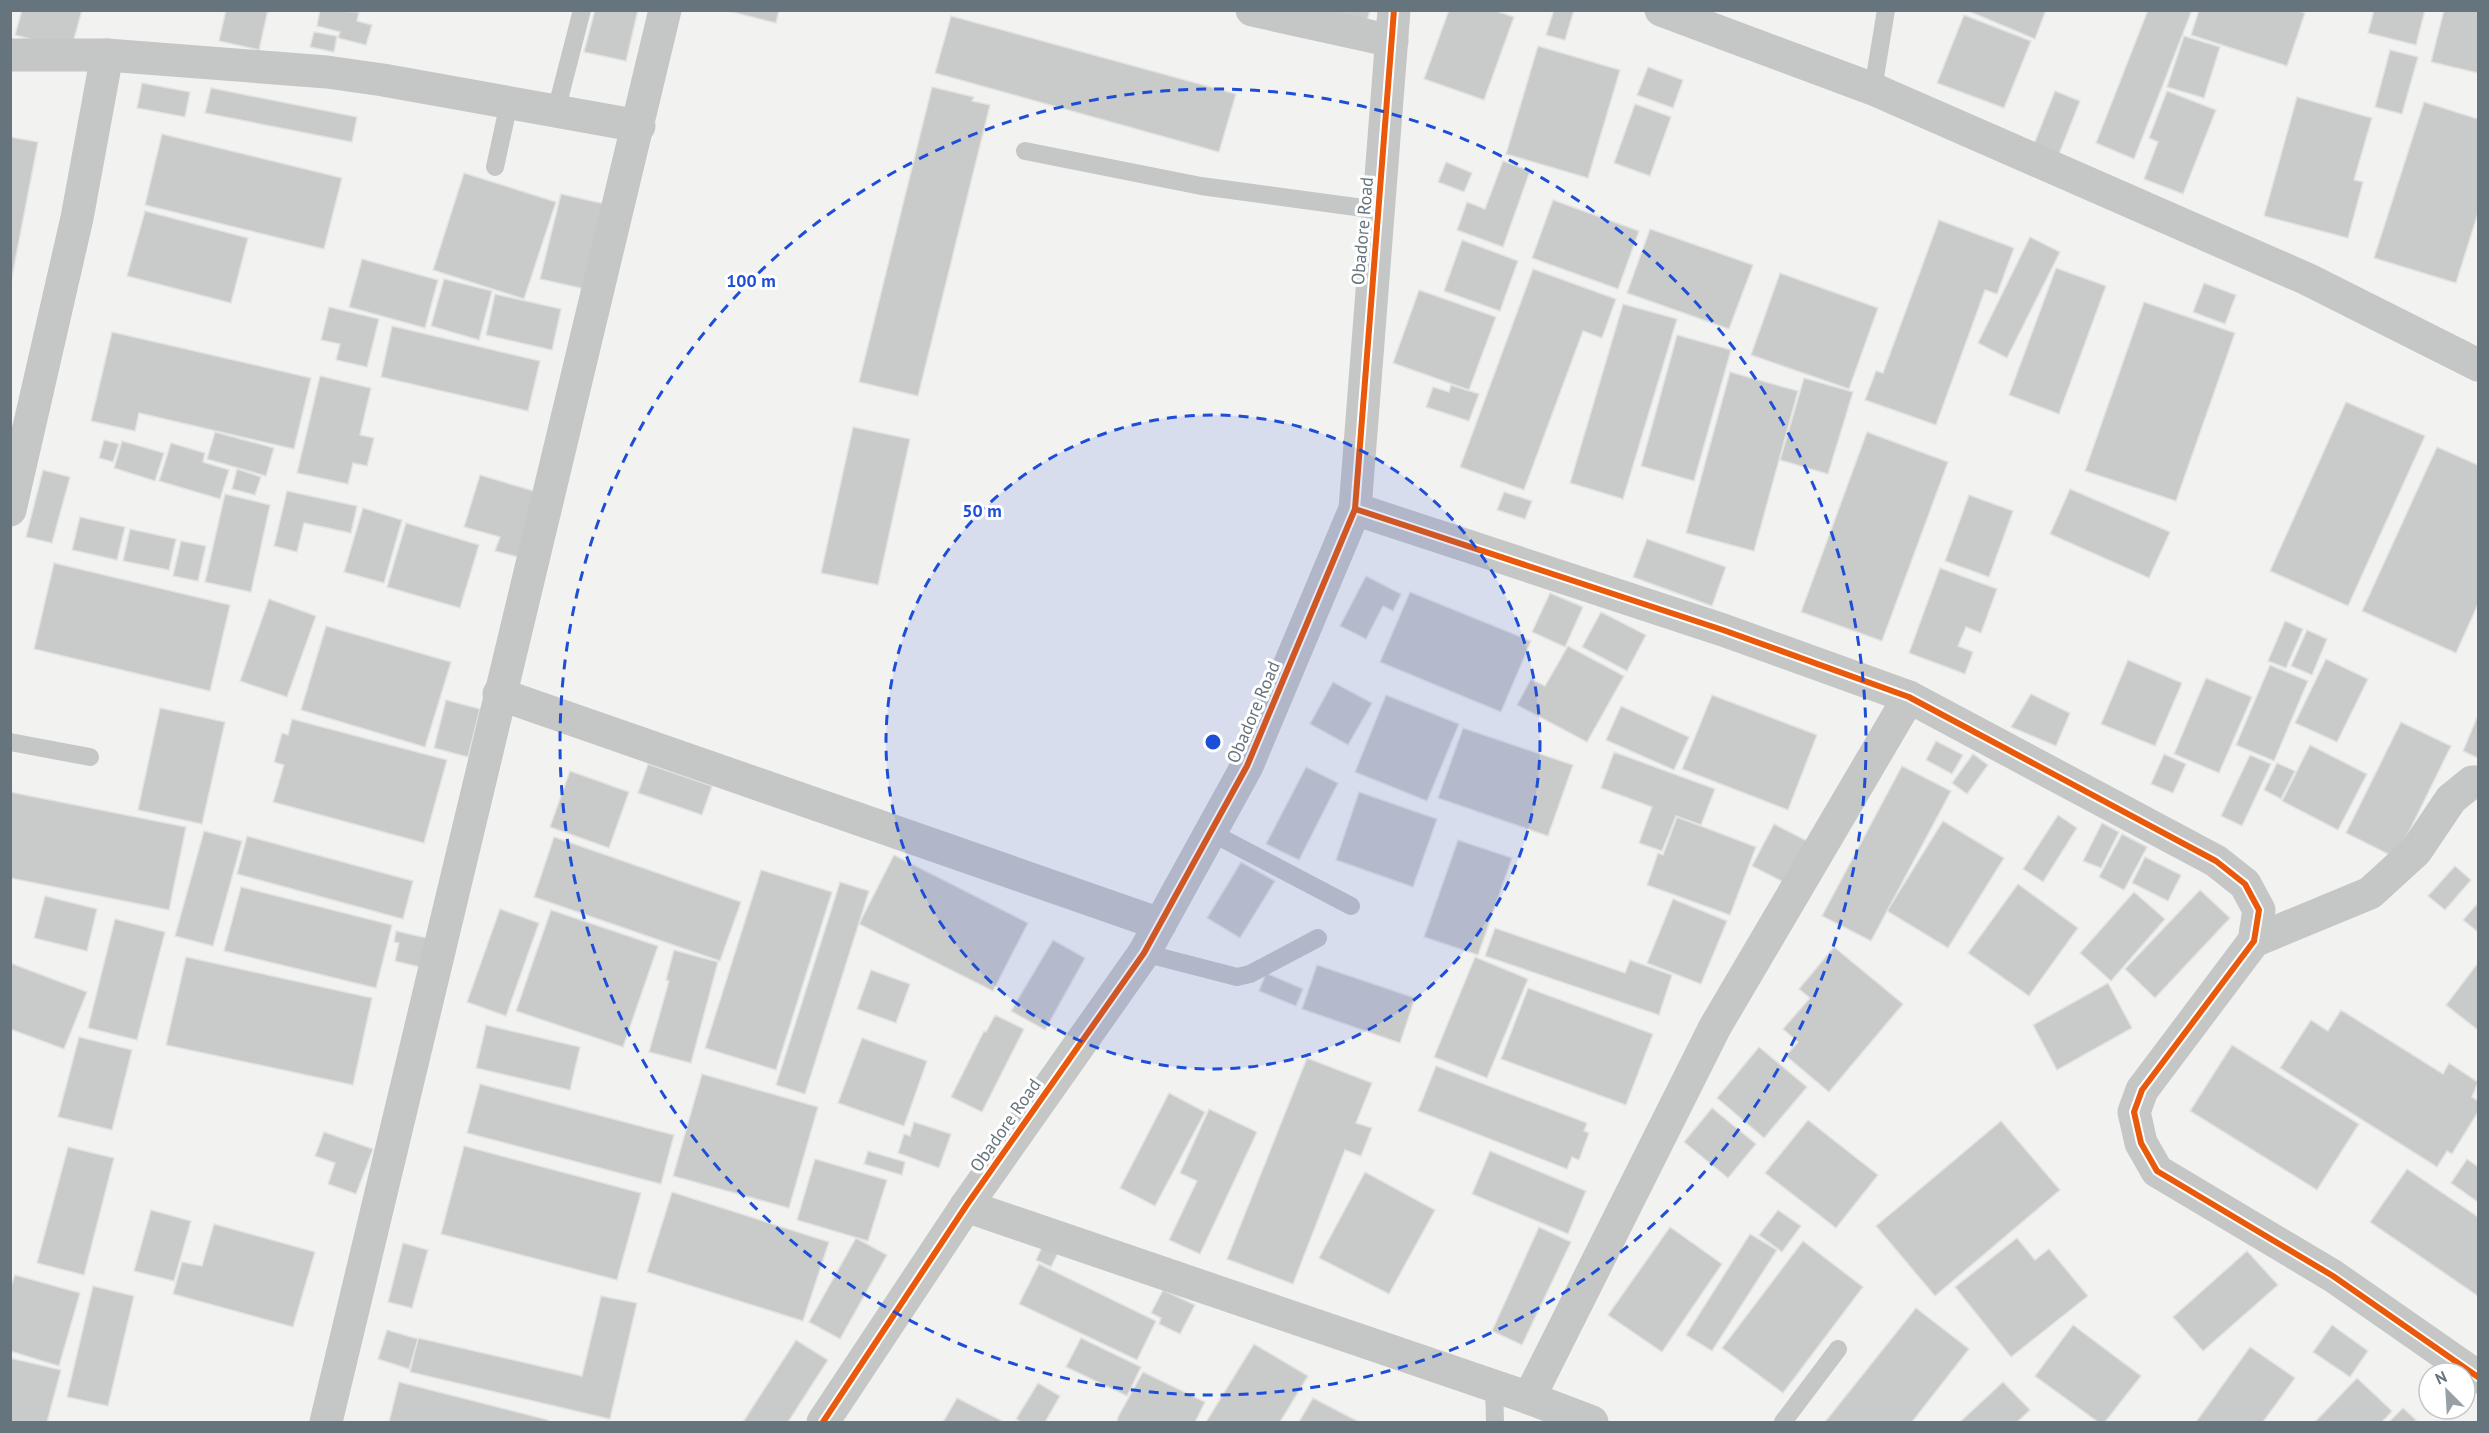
<svg xmlns="http://www.w3.org/2000/svg" width="2489" height="1433" font-family="'PT Sans',sans-serif">
	<style>
		.building { fill: #c9caca; stroke: #e2e2e1; stroke-width: 1.5 }
		.lines { fill: none; stroke-linecap: round; stroke-linejoin: round }
		.lane { stroke: #c5c6c6; stroke-width: 18 }
		.street { stroke: #c5c6c6; stroke-width: 33 }
		.cycleway-casing { stroke: #fff; stroke-width: 10 }
		.cycleway { stroke: #e8590c; stroke-width: 6 }
		.ring { fill: none; stroke: #1d4ed8; stroke-width: 3; stroke-dasharray: 10 8 }
		.labels { text-anchor: middle; dominant-baseline: central; stroke-width: 6; stroke-linejoin: round; paint-order: stroke }
		.street-label { font-size: 18px; fill: #66747d; stroke: #fff }
		.centre { fill: #1d4ed8; stroke: #fff; stroke-width: 3 }
		.ring-label { font-size: 18px; text-anchor: middle; font-weight: bold; fill: #1d4ed8; stroke: #fff; stroke-width: 6; stroke-linejoin: round; paint-order: stroke }
	</style>
	<rect width="100%" height="100%" fill="#f2f2f1"/>
	<g class="building">
		<path d="M22 10H82L71 50 15 35Z"/>
		<path d="M226 10H268L259 50 219 41Z"/>
		<path d="M320 10 359 12 357 21 372 25 366 45 338 38 340 32 317 26Z"/>
		<path d="M595 10H638L626 61 584 52Z"/>
		<path d="M725 10H779L776 23Z"/>
		<path d="M1327 10H1370L1367 22Z"/>
		<path d="M1449 10H1494L1514 17 1484 100 1424 79Z"/>
		<path d="M1554 10H1574L1565 40 1546 35Z"/>
		<path d="M1966 10H2046L2035 39Z"/>
		<path d="M2148 10H2192L2134 159 2096 143Z"/>
		<path d="M2199 10H2297L2305 13 2287 66 2191 35Z"/>
		<path d="M2374 10H2425L2416 45 2368 33Z"/>
		<path d="M2444 10H2478V73L2431 62Z"/>
		<path d="M1964 15 2031 41 2004 108 1937 83Z"/>
		<path d="M951 16 1236 94 1219 152 935 73Z"/>
		<path d="M314 32 337 36 334 52 310 47Z"/>
		<path d="M2184 36 2220 47 2204 98 2167 87Z"/>
		<path d="M1538 46 1620 70 1588 178 1506 154Z"/>
		<path d="M2390 50 2418 57 2402 114 2375 107Z"/>
		<path d="M1648 67 1683 80 1673 108 1637 95Z"/>
		<path d="M142 83 190 92 185 117 137 108Z"/>
		<path d="M932 87 974 97 972 101 990 105 918 396 859 382Z"/>
		<path d="M211 88 357 117 352 142 205 113Z"/>
		<path d="M2055 91 2080 101 2059 154 2034 144Z"/>
		<path d="M2167 91 2216 110 2183 194 2144 179 2158 142 2149 138Z"/>
		<path d="M2297 97 2372 118 2354 180 2363 182 2348 238 2264 216Z"/>
		<path d="M2424 102 2478 119V213L2456 283 2374 258Z"/>
		<path d="M1635 104 1671 117 1650 176 1614 163Z"/>
		<path d="M162 134 342 178 324 249 145 205Z"/>
		<path d="M10 137 38 142 10 287Z"/>
		<path d="M1503 161 1530 171 1503 247 1457 230 1467 202 1485 209Z"/>
		<path d="M1446 162 1472 173 1464 192 1438 182Z"/>
		<path d="M464 173 556 202 524 299 433 270Z"/>
		<path d="M561 194 605 204 585 289 540 279Z"/>
		<path d="M1553 200 1639 231 1618 289 1532 258Z"/>
		<path d="M145 211 248 238 231 303 127 276Z"/>
		<path d="M1939 220 2014 248 1997 294 1985 290 1936 425 1865 400 1876 371 1883 373Z"/>
		<path d="M1650 229 1753 265 1729 329 1627 293Z"/>
		<path d="M2030 237 2060 252 2007 358 1978 343Z"/>
		<path d="M1462 240 1518 261 1500 311 1444 291Z"/>
		<path d="M362 259 438 280 425 328 349 307Z"/>
		<path d="M2056 268 2106 286 2059 414 2009 395Z"/>
		<path d="M1533 269 1616 299 1602 338 1583 331 1524 490 1460 467Z"/>
		<path d="M1780 273 1878 308 1849 389 1751 355Z"/>
		<path d="M444 279 492 291 479 340 431 326Z"/>
		<path d="M2204 283 2236 295 2225 324 2193 312Z"/>
		<path d="M1419 290 1496 317 1469 390 1393 363Z"/>
		<path d="M495 294 561 309 552 350 486 335Z"/>
		<path d="M2144 302 2235 333 2176 501 2085 471Z"/>
		<path d="M1623 304 1677 319 1623 499 1570 483Z"/>
		<path d="M329 307 379 319 367 367 336 360 340 344 321 340Z"/>
		<path d="M392 326 540 361 528 411 381 377Z"/>
		<path d="M112 332 311 378 294 449 139 413 135 431 91 421Z"/>
		<path d="M1677 335 1731 350 1694 481 1641 466Z"/>
		<path d="M1730 372 1798 391 1754 551 1686 533Z"/>
		<path d="M320 376 371 388 360 435 374 438 367 466 353 463 348 484 297 473Z"/>
		<path d="M1804 378 1853 392 1828 474 1780 460Z"/>
		<path d="M1451 385 1479 394 1469 421 1426 407 1433 387 1449 392Z"/>
		<path d="M2346 402 2425 436 2348 606 2270 571Z"/>
		<path d="M853 427 910 439 878 585 821 573Z"/>
		<path d="M215 432 274 448 266 476 207 459Z"/>
		<path d="M1867 432 1948 462 1882 641 1801 612Z"/>
		<path d="M104 440 119 444 113 462 99 458Z"/>
		<path d="M122 441 164 453 155 481 114 468Z"/>
		<path d="M171 443 205 453 203 462 229 470 220 499 159 481Z"/>
		<path d="M2437 447 2478 465V604L2456 653 2362 611Z"/>
		<path d="M237 469 261 477 255 495 232 489Z"/>
		<path d="M43 470 70 477 52 543 26 537Z"/>
		<path d="M480 475 537 492 518 557 495 551 500 537 464 527Z"/>
		<path d="M2070 489 2170 532 2149 578 2050 534Z"/>
		<path d="M287 491 357 506 351 533 304 523 297 552 274 546Z"/>
		<path d="M1504 492 1532 501 1525 519 1497 510Z"/>
		<path d="M225 494 270 505 251 592 205 582Z"/>
		<path d="M1969 495 2013 511 1989 577 1945 561Z"/>
		<path d="M363 508 402 520 384 583 344 572Z"/>
		<path d="M80 517 125 527 117 560 72 550Z"/>
		<path d="M406 523 479 545 460 608 387 587Z"/>
		<path d="M130 529 176 539 169 570 123 561Z"/>
		<path d="M1647 539 1726 567 1712 606 1633 577Z"/>
		<path d="M181 541 206 546 198 581 173 576Z"/>
		<path d="M54 563 230 605 210 691 34 649Z"/>
		<path d="M1940 568 1997 589 1981 633 1966 627 1958 646 1973 652 1965 674 1909 653Z"/>
		<path d="M1366 576 1401 594 1393 611 1383 606 1366 639 1340 626Z"/>
		<path d="M1410 592 1531 641 1501 712 1380 662Z"/>
		<path d="M1550 593 1583 607 1565 647 1532 632Z"/>
		<path d="M269 599 316 616 287 697 240 681Z"/>
		<path d="M1601 612 1646 635 1627 671 1582 647Z"/>
		<path d="M2285 621 2303 629 2286 668 2268 661Z"/>
		<path d="M326 626 451 662 425 747 301 710Z"/>
		<path d="M2307 630 2327 639 2312 675 2291 666Z"/>
		<path d="M1568 646 1624 676 1587 742 1517 705 1531 679 1545 686Z"/>
		<path d="M2326 659 2368 679 2337 742 2295 723Z"/>
		<path d="M2128 660 2182 683 2155 746 2101 724Z"/>
		<path d="M2270 665 2308 681 2274 761 2236 745Z"/>
		<path d="M2206 678 2252 697 2219 773 2174 754Z"/>
		<path d="M1333 682 1372 703 1348 745 1310 724Z"/>
		<path d="M2031 694 2070 713 2056 746 2011 727Z"/>
		<path d="M1386 695 1459 724 1427 801 1355 772Z"/>
		<path d="M1712 695 1817 735 1788 810 1682 769Z"/>
		<path d="M446 700 480 709 468 757 434 748Z"/>
		<path d="M1621 706 1689 737 1674 770 1606 740Z"/>
		<path d="M160 708 225 722 202 824 138 810Z"/>
		<path d="M2478 715V758L2463 751Z"/>
		<path d="M292 719 447 760 424 843 273 802 284 765 274 762 282 733 288 735Z"/>
		<path d="M2401 722 2451 746 2396 858 2346 833Z"/>
		<path d="M1463 728 1573 765 1548 836 1438 798Z"/>
		<path d="M1936 741 1963 755 1952 774 1926 760Z"/>
		<path d="M2310 745 2367 774 2338 830 2282 801Z"/>
		<path d="M1614 752 1715 789 1701 825 1676 816 1662 851 1639 843 1652 807 1601 788Z"/>
		<path d="M1973 754 1988 765 1967 794 1952 783Z"/>
		<path d="M2164 754 2186 764 2173 793 2151 784Z"/>
		<path d="M2250 755 2271 764 2242 826 2221 816Z"/>
		<path d="M2277 763 2295 771 2281 799 2264 790Z"/>
		<path d="M648 764 712 786 702 815 638 793Z"/>
		<path d="M1902 766 1951 791 1871 941 1822 916Z"/>
		<path d="M1306 767 1338 783 1299 860 1266 844Z"/>
		<path d="M570 771 629 792 609 848 550 827Z"/>
		<path d="M10 792 186 827 169 910 10 878Z"/>
		<path d="M1359 792 1437 819 1413 887 1336 860Z"/>
		<path d="M2058 815 2077 828 2043 882 2023 869Z"/>
		<path d="M1677 817 1756 847 1730 915 1647 885 1658 853 1663 855Z"/>
		<path d="M1943 821 2004 858 1948 948 1887 911Z"/>
		<path d="M2102 823 2119 832 2101 868 2083 861Z"/>
		<path d="M1774 824 1809 842 1787 884 1752 866Z"/>
		<path d="M204 831 242 841 213 946 175 936Z"/>
		<path d="M2122 834 2147 847 2124 890 2099 877Z"/>
		<path d="M247 836 413 881 403 919 237 874Z"/>
		<path d="M554 837 741 902 720 961 534 897Z"/>
		<path d="M1458 840 1512 858 1478 955 1424 937Z"/>
		<path d="M894 855 1028 923 993 991 859 924Z"/>
		<path d="M2145 857 2181 875 2168 901 2132 883Z"/>
		<path d="M1241 862 1275 881 1240 938 1207 918Z"/>
		<path d="M2455 866 2471 880 2445 910 2428 896Z"/>
		<path d="M761 870 832 892 776 1070 705 1048Z"/>
		<path d="M840 882 869 891 805 1094 776 1085Z"/>
		<path d="M2018 884 2078 928 2029 996 1968 953Z"/>
		<path d="M241 887 392 925 376 988 224 951Z"/>
		<path d="M2200 890 2230 918 2155 998 2125 969Z"/>
		<path d="M2134 892 2165 919 2111 981 2080 953Z"/>
		<path d="M45 896 97 909 87 951 34 938Z"/>
		<path d="M1673 899 1727 921 1701 984 1647 963Z"/>
		<path d="M2478 903V932L2463 920Z"/>
		<path d="M500 909 539 923 506 1016 467 1002Z"/>
		<path d="M551 910 658 946 623 1047 516 1011Z"/>
		<path d="M115 919 165 932 137 1040 88 1028Z"/>
		<path d="M1495 928 1625 973 1630 960 1672 975 1659 1015 1485 956Z"/>
		<path d="M396 931 427 938 420 967 395 961 399 943 394 942Z"/>
		<path d="M1053 940 1085 958 1045 1030 1011 1011Z"/>
		<path d="M1834 947 1903 1004 1829 1092 1786 1056 1798 1042 1783 1029 1810 998 1799 989Z"/>
		<path d="M674 950 718 962 691 1063 649 1052 669 981 666 980Z"/>
		<path d="M186 957 372 998 353 1085 166 1045Z"/>
		<path d="M1475 957 1528 979 1487 1078 1434 1057Z"/>
		<path d="M10 963 87 992 64 1049 10 1029Z"/>
		<path d="M2478 963V1030L2446 1005Z"/>
		<path d="M1317 965 1415 998 1400 1043 1302 1009Z"/>
		<path d="M871 970 910 984 896 1023 857 1009Z"/>
		<path d="M1266 973 1303 989 1296 1006 1259 991Z"/>
		<path d="M2108 983 2132 1028 2057 1070 2033 1025Z"/>
		<path d="M1528 988 1653 1034 1626 1105 1501 1059Z"/>
		<path d="M2341 1010 2443 1074 2449 1063 2478 1082 2472 1097 2478 1101V1112L2452 1154 2447 1151 2437 1167 2280 1068 2311 1020 2328 1031Z"/>
		<path d="M995 1015 1024 1029 982 1112 951 1097 984 1031 986 1032Z"/>
		<path d="M486 1025 580 1047 570 1090 476 1068Z"/>
		<path d="M79 1037 132 1050 112 1130 58 1117Z"/>
		<path d="M862 1038 927 1061 904 1126 838 1103Z"/>
		<path d="M2232 1045 2359 1124 2317 1190 2190 1111Z"/>
		<path d="M1759 1047 1807 1087 1764 1138 1717 1098Z"/>
		<path d="M1307 1058 1372 1083 1356 1123 1372 1128 1361 1156 1345 1150 1293 1284 1227 1259Z"/>
		<path d="M1436 1066 1587 1123 1584 1131 1589 1133 1579 1160 1572 1157 1567 1169 1418 1111Z"/>
		<path d="M702 1074 818 1107 789 1208 673 1176Z"/>
		<path d="M480 1084 674 1135 661 1184 467 1133Z"/>
		<path d="M1169 1093 1205 1112 1155 1206 1120 1188Z"/>
		<path d="M1712 1108 1756 1144 1728 1178 1684 1142Z"/>
		<path d="M1209 1109 1257 1132 1200 1254 1169 1240 1197 1181 1180 1173Z"/>
		<path d="M1808 1120 1878 1175 1836 1228 1765 1173Z"/>
		<path d="M2001 1121 2060 1190 1935 1296 1876 1226Z"/>
		<path d="M914 1122 951 1134 939 1168 898 1153 904 1134 910 1136Z"/>
		<path d="M324 1132 373 1149 356 1194 328 1184 335 1163 315 1156Z"/>
		<path d="M464 1146 641 1193 617 1280 441 1234Z"/>
		<path d="M68 1147 114 1158 84 1275 37 1263Z"/>
		<path d="M868 1151 905 1162 902 1175 864 1164Z"/>
		<path d="M1490 1151 1586 1191 1568 1234 1472 1194Z"/>
		<path d="M815 1159 887 1180 868 1241 797 1220Z"/>
		<path d="M2467 1159 2478 1167V1202L2451 1183Z"/>
		<path d="M2407 1169 2478 1217V1296L2370 1222Z"/>
		<path d="M1365 1172 1435 1210 1389 1294 1319 1258Z"/>
		<path d="M672 1192 829 1242 803 1321 647 1272Z"/>
		<path d="M151 1210 191 1221 174 1281 134 1271Z"/>
		<path d="M1778 1210 1801 1226 1782 1252 1759 1235Z"/>
		<path d="M214 1224 315 1252 293 1327 173 1294 182 1262 202 1266Z"/>
		<path d="M1539 1227 1571 1242 1522 1345 1492 1331Z"/>
		<path d="M1670 1227 1722 1264 1662 1352 1608 1315Z"/>
		<path d="M1750 1234 1777 1250 1712 1351 1686 1335Z"/>
		<path d="M856 1238 887 1255 840 1339 809 1322Z"/>
		<path d="M2017 1238 2035 1260 2049 1249 2088 1296 2011 1357 1955 1287Z"/>
		<path d="M1803 1241 1863 1287 1783 1393 1722 1348Z"/>
		<path d="M403 1243 428 1250 412 1308 388 1302Z"/>
		<path d="M1043 1245 1058 1253 1051 1267 1036 1260Z"/>
		<path d="M2247 1251 2278 1285 2203 1351 2173 1317Z"/>
		<path d="M1039 1264 1156 1321 1137 1360 1019 1304Z"/>
		<path d="M15 1275 80 1293 59 1366 10 1351V1289Z"/>
		<path d="M93 1286 134 1296 108 1406 67 1397Z"/>
		<path d="M1163 1290 1195 1305 1180 1334 1159 1324 1161 1318 1151 1313Z"/>
		<path d="M601 1296 637 1303 610 1419 410 1372 418 1338 582 1376Z"/>
		<path d="M1916 1308 1969 1349 1912 1422H1825Z"/>
		<path d="M2073 1325 2141 1376 2105 1422H2098L2035 1376Z"/>
		<path d="M2332 1325 2368 1351 2350 1377 2313 1352Z"/>
		<path d="M387 1330 418 1339 409 1369 378 1359Z"/>
		<path d="M1081 1338 1141 1367 1127 1396 1066 1367Z"/>
		<path d="M796 1340 828 1360 788 1422H743Z"/>
		<path d="M1254 1344 1308 1376 1280 1422H1206Z"/>
		<path d="M2250 1347 2295 1378 2263 1422H2196Z"/>
		<path d="M10 1358 61 1370 47 1422H10Z"/>
		<path d="M1143 1372 1205 1402 1195 1422H1117L1118 1417Z"/>
		<path d="M2357 1378 2392 1411 2382 1422H2315Z"/>
		<path d="M399 1382 548 1420V1422H389Z"/>
		<path d="M2003 1382 2030 1410 2017 1422H1960Z"/>
		<path d="M1038 1383 1060 1396 1045 1422H1021L1016 1419Z"/>
		<path d="M957 1398 1004 1422H943Z"/>
		<path d="M1313 1398 1359 1422H1299Z"/>
		<path d="M2403 1408 2416 1420 2413 1422H2389Z"/>
	</g>
	<g class="lines">
		<g class="lane">
			<path d="M1873 89 1886 10"/>
			<path d="M556 111 582 10"/>
			<path d="M1025 151 1201 186 1378 210"/>
			<path d="M495 167 509 103"/>
			<path d="M10 742 90 757"/>
			<path d="M1212 833 1351 906"/>
			<path d="M1144 953 1237 977 1250 974 1318 938"/>
			<path d="M1494 1387 1495 1422"/>
			<path d="M1783 1422 1838 1349"/>
		</g>
		<g class="street">
			<path d="M1252 10 1392 41"/>
			<path d="M1661 10 1873 89 2307 279 2478 365"/>
			<path d="M10 55H107L327 72 383 80 639 126"/>
			<path d="M1355 509 1723 630 1909 697 2216 861 2245 884 2259 910 2254 941 2142 1090 2134 1112 2141 1143 2157 1171 2333 1276 2478 1377"/>
			<path d="M10 510 77 218 107 55"/>
			<path d="M499 694 1160 924"/>
			<path d="M2254 941 2370 893 2416 851 2451 799 2472 782H2478"/>
			<path d="M966 1206 1529 1398 1592 1422"/>
			<path d="M1529 1398 1715 1027 1909 697"/>
			<path d="M326 1422 665 10"/>
			<path d="M823 1422 966 1206 1144 953 1247 766 1355 509 1394 10"/>
		</g>
		<g class="cycleway-casing">
			<g id="cycleway">
				<path d="M1355 509 1723 630 1909 697 2216 861 2245 884 2259 910 2254 941 2142 1090 2134 1112 2141 1143 2157 1171 2333 1276 2478 1377"/>
				<path d="M823 1422 966 1206 1144 953 1247 766 1355 509 1394 10"/>
			</g>
		</g>
		<use href="#cycleway" class="cycleway"/>
	</g>
	<circle cx="1213" cy="742" r="327" fill="#1d4ed8" fill-opacity=".12"/>
	<g class="ring">
		<circle cx="1213" cy="742" r="327"/>
		<circle cx="1213" cy="742" r="653"/>
	</g>
	<g class="labels">
		<g class="street-label">
			<text transform="translate(1362 231) rotate(-85)">Obadore Road</text>
			<text transform="translate(1253 712) rotate(-67)">Obadore Road</text>
			<text transform="translate(1005 1125) rotate(-55)">Obadore Road</text>
		</g>
	</g>
	<circle cx="1213" cy="742" r="9" class="centre"/>
	<g class="ring-label">
		<text x="751" y="287">100 m</text>
		<text x="982" y="517">50 m</text>
	</g>
	<rect width="2489" height="1433" fill="none" stroke="#66747d" stroke-width="24"/>
	<g transform="translate(2447 1391) rotate(336)"><circle r="28" fill="#ffffff" stroke="#c2c7cb" stroke-width="1.5"/>
	<path d="M0-4.5L10 22L0 15L-10 22Z" fill="#97a0a6"/>
	<text y="-9" font-size="16" font-weight="bold" text-anchor="middle" fill="#66747d">N</text>
	</g>
</svg>
